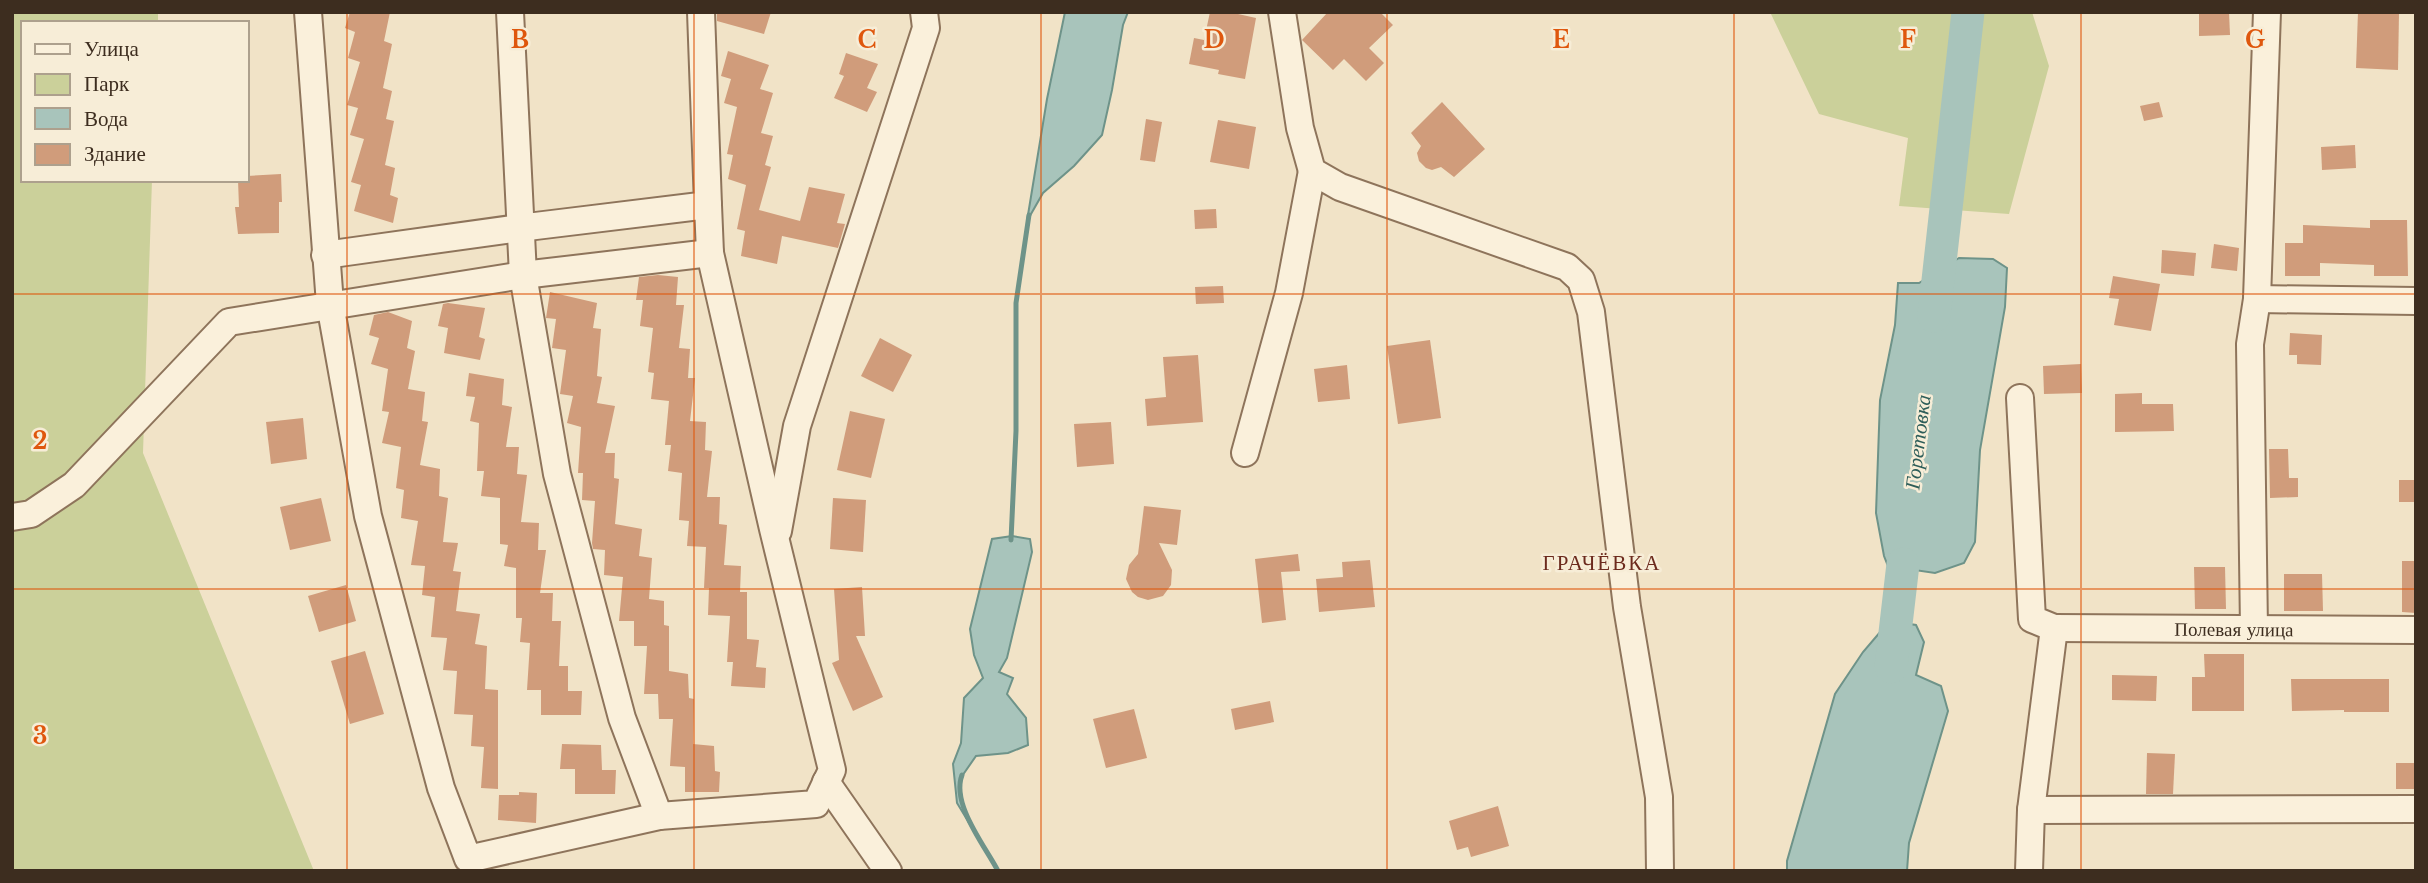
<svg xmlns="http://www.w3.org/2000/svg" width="2428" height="883" font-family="'Libre Baskerville',serif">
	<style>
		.green { fill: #cbd09a }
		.water { fill: #a8c4bb; stroke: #6e9389; stroke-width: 2 }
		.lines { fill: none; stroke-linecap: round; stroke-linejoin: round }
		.stream { stroke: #6e9389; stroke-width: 5 }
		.river { stroke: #a8c4bb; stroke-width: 33 }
		.building { fill: #d09c7b }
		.minor-casing { stroke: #8e745b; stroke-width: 30 }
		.minor { stroke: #faf0db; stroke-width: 26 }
		.grid { fill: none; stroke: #df570d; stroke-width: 2; stroke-opacity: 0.55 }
		.labels { text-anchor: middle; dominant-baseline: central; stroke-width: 5; stroke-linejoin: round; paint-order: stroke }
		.street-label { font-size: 19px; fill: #3d2d1f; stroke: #f7edd7 }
		.water-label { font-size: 21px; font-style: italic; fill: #2e5e59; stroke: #f7edd7 }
		.neighbourhood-label { font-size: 21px; letter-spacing: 2px; fill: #6c2a1d; stroke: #f7edd7 }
		.grid-label { font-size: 23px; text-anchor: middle; font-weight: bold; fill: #df570d; stroke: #f7edd7; stroke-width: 5; stroke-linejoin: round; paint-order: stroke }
	</style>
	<rect width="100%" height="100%" fill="#f1e3c7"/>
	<g class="green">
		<path d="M12 12H158V23H23V180H152L143 453 314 871H12Z"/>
		<path d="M1770 12H2032L2049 66 2009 214 1899 206 1908 138 1819 114Z"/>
	</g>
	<g class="water">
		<path d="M1065 12H1128L1123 25 1112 90 1102 135 1074 166 1043 193 1027 221 1047 99Z"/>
		<path d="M1959 258 1993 259 2007 268 2005 307 1980 450 1975 542 1964 563 1935 573 1915 570C1908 585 1915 592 1910 607L1898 608 1889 604 1893 579 1884 556 1876 513 1880 400 1895 325 1898 283H1919Z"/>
		<path d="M1012 536 1030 539 1032 552 1007 658 999 672 1013 678 1007 694 1026 718 1028 745 1008 753 976 756 960 779 962 805 980 841 957 803 953 764 961 743 964 698 983 678 974 655 970 629 992 539Z"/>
		<path d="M1896 622 1916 625 1924 642 1916 675 1941 686 1948 711 1909 843 1907 871H1787V861L1835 694 1863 652 1887 624Z"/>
	</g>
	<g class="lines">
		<g class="stream">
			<path d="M1011 540 1016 431V303L1029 215"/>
			<path d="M962 775C951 804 985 846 998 871"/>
		</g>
		<g class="river">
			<path d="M1934 316 1968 12"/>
			<path d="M1891 667 1903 564"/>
		</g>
	</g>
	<g class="building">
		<path d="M350 12H390L384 41 392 44 383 88 392 91 386 119 394 121 385 165 395 168 390 195 398 198 393 223 354 211 361 185 351 182 364 139 350 135 358 108 347 105 360 62 348 58 355 32 345 28Z"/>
		<path d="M717 12H771L764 34 717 21Z"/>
		<path d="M1210 12H1239L1238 14 1256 18 1245 79 1218 74 1219 70 1189 64 1194 38 1204 40Z"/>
		<path d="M1328 12H1380L1393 25 1369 48 1384 63 1366 81 1344 59 1333 70 1302 40Z"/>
		<path d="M2199 12H2229L2230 35 2199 36Z"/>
		<path d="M2358 12 2399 13 2398 70 2356 68Z"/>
		<path d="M728 51 769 65 760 89 773 93 761 133 773 136 765 165 771 167 759 210 800 221 809 187 845 194 837 223 845 224 838 248 782 236 777 264 741 256 745 231 737 229 746 185 728 179 733 155 727 154 737 107 724 103 731 79 721 76Z"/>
		<path d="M846 53 878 64 867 88 877 92 867 112 834 98 844 76 839 74Z"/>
		<path d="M1442 102 1485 149 1454 177 1441 167 1432 170 1426 168 1419 161 1417 153 1421 146 1411 133Z"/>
		<path d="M2159 102 2163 117 2144 121 2140 106Z"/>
		<path d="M1146 119 1162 122 1155 162 1140 160Z"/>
		<path d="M1218 120 1256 127 1249 169 1210 162Z"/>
		<path d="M2355 145 2356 168 2322 170 2321 147Z"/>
		<path d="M281 174 282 202H279V233L238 234 235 207H239L238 180H247V176Z"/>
		<path d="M1216 209 1217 228 1195 229 1194 210Z"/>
		<path d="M2370 220H2407L2408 276H2374V265L2320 263V276H2285V243H2303V225L2370 228Z"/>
		<path d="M2214 244 2239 248 2237 271 2211 268Z"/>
		<path d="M2162 250 2196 253 2194 276 2161 273Z"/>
		<path d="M658 275 678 277 676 305H684L679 348 690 349 688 378H695L690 421 706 422 705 450 712 451 707 497H720L719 524 727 525 724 565 741 566 740 592H747V639L759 640 756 667 766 668 765 688 731 686 733 662H727L730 616 708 615 709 588H704L706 547 687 546 689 521 679 520 682 473 668 471 671 445H665L669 401 651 399 654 373 648 372 653 328 640 326 643 300H636L639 277Z"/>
		<path d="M2113 276 2160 284 2151 331 2114 325 2119 299 2109 298Z"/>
		<path d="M1223 286 1224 303 1196 304 1195 287Z"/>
		<path d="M550 292 597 303 593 328 601 329 597 376 602 377 597 403 615 406 605 453H615L614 478 619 479 615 524 642 529 639 556 652 558 649 599 664 601V625L669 626V671L688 674 689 698 694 699 693 744 714 746 715 771 720 772 719 792H685V767L670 766 673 719H659L658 694H644L647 646H634V621H619L623 577 604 575 605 550 593 549 592 543 595 501 582 500 583 473H578L581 427 567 423 573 396 560 394 566 350 552 348 556 319 546 318Z"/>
		<path d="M448 303 485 308 479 337 485 339 480 360 444 353 448 328 438 326 443 304Z"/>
		<path d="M388 312 412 321 407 348 415 351 408 389 425 392 422 421 428 422 420 465 440 469 439 496 448 498 443 542 458 543 453 571 461 572 456 611 480 614 475 644 487 646 485 689 498 690V789L481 788 484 747 471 746 473 715 454 714 457 671 443 670 447 638 431 637 435 597 422 595 425 566 411 565 418 521 401 518 404 490 396 488 401 447 382 443 389 412 382 411 388 369 371 364 379 338 369 335 374 315Z"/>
		<path d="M2290 333 2322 335 2321 365 2297 364V355H2289Z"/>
		<path d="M880 338 912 355 893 392 861 376Z"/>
		<path d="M1430 340 1441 418 1398 424 1387 346Z"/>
		<path d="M1198 355 1203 422 1147 426 1145 399 1166 397 1163 357Z"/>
		<path d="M2081 364 2082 393 2044 394 2043 366Z"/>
		<path d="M1347 365 1350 399 1318 402 1314 369Z"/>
		<path d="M469 373 504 379 502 405 512 407 506 447H519L517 474 527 475 521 522 539 523 538 550H546L540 593H553L552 621H561L559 666H568V691H582L581 715H541V690H527L530 643 520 642 522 618H516V568L504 566 508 545 500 544V498L481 496 484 471H477L479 423 470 421 475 397 466 396Z"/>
		<path d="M2142 393V404H2173L2174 431 2115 432V394Z"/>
		<path d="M850 411 885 419 871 478 837 470Z"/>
		<path d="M303 418 307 459 271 464 266 422Z"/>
		<path d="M1111 422 1114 464 1077 467 1074 424Z"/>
		<path d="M2269 449H2288L2289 478H2298V497L2270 498Z"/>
		<rect x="2399" y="480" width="17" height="22"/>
		<path d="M321 498 331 541 290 550 280 507Z"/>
		<path d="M833 498 866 500 863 552 830 549Z"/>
		<path d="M1144 506 1181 510 1177 545 1159 543 1172 570 1171 585 1163 596 1148 600 1138 597 1132 592 1126 579 1129 565 1138 554Z"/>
		<path d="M1298 554 1300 571 1281 572 1286 620 1262 623 1255 559Z"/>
		<path d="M1370 560 1375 607 1319 612 1316 579 1343 577 1342 562Z"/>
		<path d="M2402 561H2416V613L2402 612Z"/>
		<path d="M2194 567H2225L2226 609H2195Z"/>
		<path d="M2284 574H2322L2323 611H2284Z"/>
		<path d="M346 585 356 621 319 632 308 596Z"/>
		<path d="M862 587 865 636H856L883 697 853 711 832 663 839 660 834 589Z"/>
		<path d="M365 651 384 714 350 724 331 661Z"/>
		<path d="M2204 654H2244V711H2192V677H2205Z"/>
		<path d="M2112 675 2157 676 2156 701 2112 700Z"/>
		<path d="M2291 679H2389V712H2344V710L2292 711Z"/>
		<path d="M1270 701 1274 722 1235 730 1231 709Z"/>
		<path d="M1134 709 1147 758 1106 768 1093 719Z"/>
		<path d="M562 744 601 745 602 770H616L615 794H575V769H560Z"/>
		<path d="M2147 753 2175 754 2173 794H2146Z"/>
		<rect x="2396" y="763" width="20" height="26"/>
		<path d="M519 792 537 793 536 823 498 820 499 795H519Z"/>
		<path d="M1498 806 1509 846 1471 857 1468 847 1457 850 1449 821Z"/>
	</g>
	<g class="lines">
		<g class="minor-casing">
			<g id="minor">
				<path d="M308 12 330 304 368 516 441 788 468 859 659 816 816 804 832 770 773 529 710 253 708 205"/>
				<path d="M510 12 523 275 557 474 622 718 659 816"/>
				<path d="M1282 12 1300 128 1312 171 1340 187 1567 267 1581 280 1591 312 1627 607 1659 797 1660 871"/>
				<path d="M325 255 519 228 708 205 701 12"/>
				<path d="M2257 299 2416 301"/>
				<path d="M2020 398 2032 619 2054 628 2031 810 2029 871"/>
				<path d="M1245 453 1289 293 1312 171"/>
				<path d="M12 517 31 514 74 485 229 322 523 275 710 253"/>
				<path d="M778 531 797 426 926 28 924 12"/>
				<path id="s1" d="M2054 628 2416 630"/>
				<path d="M2254 629 2250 344 2257 299 2267 12"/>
				<path d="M826 782 888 871"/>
				<path d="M2031 810 2416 809"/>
			</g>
		</g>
		<use href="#minor" class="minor"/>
	</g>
	<path class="grid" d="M347 12V871M694 12V871M1041 12V871M1387 12V871M1734 12V871M2081 12V871M12 294H2416M12 589H2416"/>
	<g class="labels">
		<g class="street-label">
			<text stroke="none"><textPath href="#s1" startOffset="180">Полевая улица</textPath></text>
		</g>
		<g class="water-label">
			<text transform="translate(1918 442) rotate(-83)">Горетовка</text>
		</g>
		<g class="neighbourhood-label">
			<text x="1602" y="563">ГРАЧЁВКА</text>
		</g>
	</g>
	<g class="grid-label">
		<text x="520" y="48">B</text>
		<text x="867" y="48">C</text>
		<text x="1214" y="48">D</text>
		<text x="1561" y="48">E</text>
		<text x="1908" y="48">F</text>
		<text x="2255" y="48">G</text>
		<text x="40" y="449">2</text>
		<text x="40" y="744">3</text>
	</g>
	<rect width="2428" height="883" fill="none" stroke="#3d2d1f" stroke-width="28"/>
	<rect x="21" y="21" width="228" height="161" fill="#f7edd7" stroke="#ada08d" stroke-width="2"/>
	<rect x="35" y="44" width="35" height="10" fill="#faf0db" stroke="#ada08d" stroke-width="2"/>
	<text x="84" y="56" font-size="21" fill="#3d2d1f">Улица</text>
	<rect x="35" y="74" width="35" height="21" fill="#cbd09a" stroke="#ada08d" stroke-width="2"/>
	<text x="84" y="91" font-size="21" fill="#3d2d1f">Парк</text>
	<rect x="35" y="108" width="35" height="21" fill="#a8c4bb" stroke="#ada08d" stroke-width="2"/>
	<text x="84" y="126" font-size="21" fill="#3d2d1f">Вода</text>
	<rect x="35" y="144" width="35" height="21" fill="#d09c7b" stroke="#ada08d" stroke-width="2"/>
	<text x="84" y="161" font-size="21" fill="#3d2d1f">Здание</text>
</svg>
